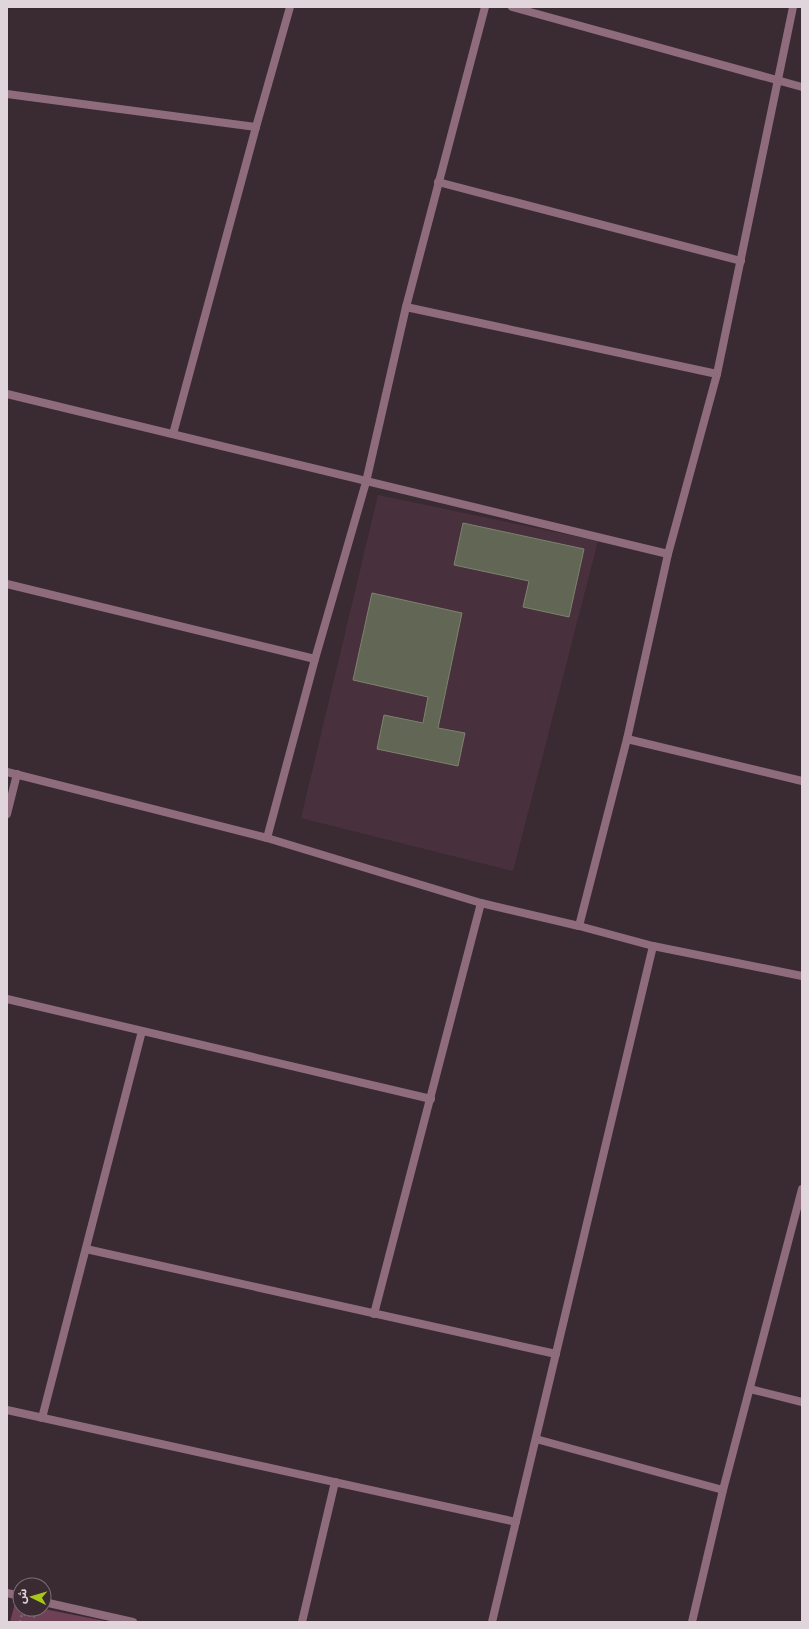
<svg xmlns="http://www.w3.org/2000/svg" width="809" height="1629" font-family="'Crimson Pro','Noto Sans Arabic',serif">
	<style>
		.built { fill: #48313c }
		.green { fill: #6e4157 }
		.building { fill: #616655; stroke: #7d8270 }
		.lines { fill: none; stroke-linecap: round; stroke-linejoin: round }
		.path { stroke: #76676e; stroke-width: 2.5; stroke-dasharray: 2 3; stroke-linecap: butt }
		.minor { stroke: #8f6c7c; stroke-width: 8 }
		.tertiary { stroke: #8f6c7c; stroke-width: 8 }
	</style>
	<rect width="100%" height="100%" fill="#3a2a31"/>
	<path class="built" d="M378 495 598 541 513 871 301 818Z"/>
	<path class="green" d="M15 1603 20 1604V1609H44L110 1622H10Z"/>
	<g class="building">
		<path d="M463 523 584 549 569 617 523 607 529 581 454 565Z"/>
		<path d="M372 593 462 613 438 728 465 733 458 766 377 749 384 715 423 723 428 697 353 680Z"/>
	</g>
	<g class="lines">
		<path class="path" d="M20 1622 22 1614 35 1617"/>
		<g class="minor">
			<path d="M512 7 802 87"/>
			<path d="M7 94 256 127"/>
			<path d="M438 182 741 261"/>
			<path d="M406 307 717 374"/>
			<path d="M7 394 668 554"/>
			<path d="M173 434 256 127 290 7"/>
			<path d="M7 584 315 659"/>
			<path d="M627 739 802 781"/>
			<path d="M7 814 17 774"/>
			<path d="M267 838 315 659 366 482 406 307 485 7"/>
			<path d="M579 926 627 739 668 554 717 374 793 7"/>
			<path d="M7 999 431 1099"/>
			<path d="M86 1249 556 1354"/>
			<path d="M374 1314 481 903"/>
			<path d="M750 1389 802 1402"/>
			<path d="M7 1410 516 1522"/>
			<path d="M42 1418 142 1031"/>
			<path d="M536 1439 723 1490"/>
			<path d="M7 1593 20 1596"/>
			<path d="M44 1602 133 1622"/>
			<path d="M302 1622 335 1482"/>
			<path d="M492 1622 653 946"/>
			<path d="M692 1622 723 1490 802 1189"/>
		</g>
		<path class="tertiary" d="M7 772 267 838 481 903 579 926 653 946 802 976"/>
	</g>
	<rect width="809" height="1629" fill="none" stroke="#e0d5da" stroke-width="16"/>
	<g transform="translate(32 1597) rotate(275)"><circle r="19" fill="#3a2a31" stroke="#7c6e75"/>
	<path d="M0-3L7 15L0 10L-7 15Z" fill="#a9c71b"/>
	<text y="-6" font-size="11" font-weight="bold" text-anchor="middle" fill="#e0d5da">ش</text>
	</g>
</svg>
